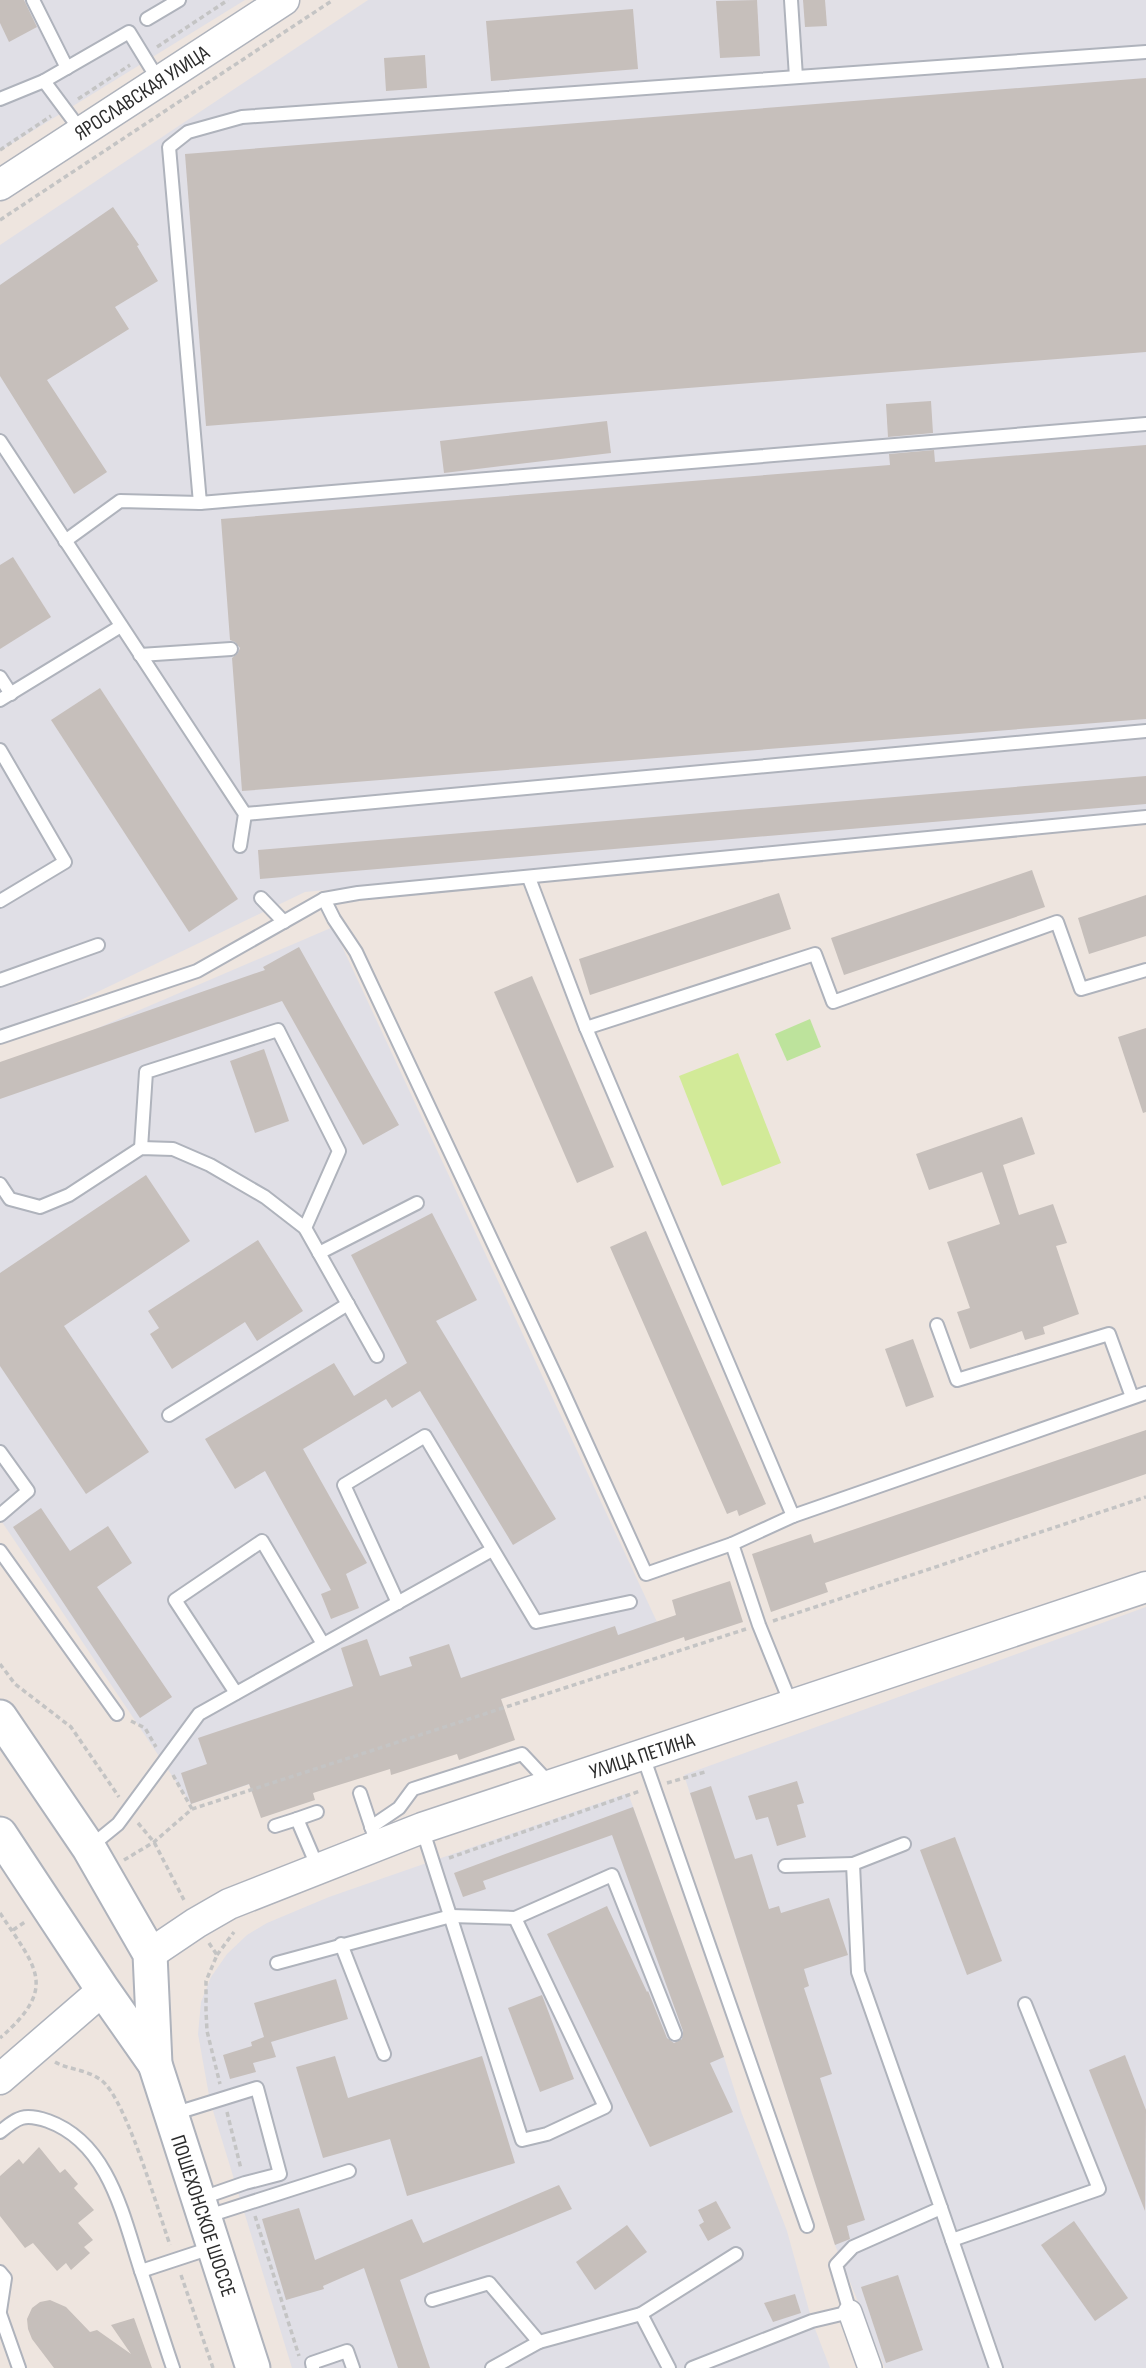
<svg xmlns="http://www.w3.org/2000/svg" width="1146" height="2368" font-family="'Sofia Sans Condensed',sans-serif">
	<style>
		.industrial { fill: #e0dfe6 }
		.green { fill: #bde39c }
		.pitch { fill: #d2ea98 }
		.building { fill: #c6bfbb }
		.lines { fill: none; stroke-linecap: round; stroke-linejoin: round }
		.service-casing { stroke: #afb3bc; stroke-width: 16 }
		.minor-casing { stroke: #afb3bc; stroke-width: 26 }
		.tertiary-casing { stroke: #afb3bc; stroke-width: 33 }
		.secondary-casing { stroke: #afb3bc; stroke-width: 37 }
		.path { stroke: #c4c4c4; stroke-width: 3.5; stroke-dasharray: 5 3.5; stroke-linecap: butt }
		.service { stroke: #fff; stroke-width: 12 }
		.minor { stroke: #fff; stroke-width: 23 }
		.tertiary { stroke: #fff; stroke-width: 30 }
		.secondary { stroke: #fff; stroke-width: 33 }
		.labels { text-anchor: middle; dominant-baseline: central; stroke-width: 5; stroke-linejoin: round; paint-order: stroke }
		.street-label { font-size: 21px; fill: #2c2c2c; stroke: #fff }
	</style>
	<rect width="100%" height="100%" fill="#eee5df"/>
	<g class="industrial">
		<path d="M0 0H245L0 151Z"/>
		<path d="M368 0H1146V816L305 892 0 1039V245Z"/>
		<path d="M333 927 657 1622 664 1644 191 1804 0 1519V1070Z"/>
		<path d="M1146 1607V2368H885L835 2245 684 1775Z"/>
		<path d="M628 1793 724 2057 742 2114 787 2231 812 2321 830 2368H292L210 2101 198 2034 201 2002 211 1977 227 1954 247 1935 267 1923 329 1897Z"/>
	</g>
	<path class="green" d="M810 1019 821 1047 787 1061 775 1034Z"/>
	<path class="pitch" d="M738 1053 781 1163 722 1186 679 1076Z"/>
	<g class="building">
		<path d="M0 0H24L37 27 9 42 0 23Z"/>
		<path d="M757 0 760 56 720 58 716 1Z"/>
		<path d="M803 0H825L827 26 805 27Z"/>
		<path d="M633 9 638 69 491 81 486 21Z"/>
		<path d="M425 55 427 88 386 91 384 58Z"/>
		<path d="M1146 78V352L206 426 185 154Z"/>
		<path d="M113 207 139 245 137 246 158 281 115 307 129 329 47 380 107 472 74 494 0 376V285Z"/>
		<path d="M931 401 933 433 888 437 886 404Z"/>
		<path d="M607 421 611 453 444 473 440 441Z"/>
		<path d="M1146 445V719L242 791 232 658 238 653 240 648 235 642 230 640 221 519 890 465 889 454 934 450 935 462Z"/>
		<path d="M13 557 51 617 0 649V565Z"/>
		<path d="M100 688 238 899 189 932 51 720Z"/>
		<path d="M1146 776V804L260 879 258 850Z"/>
		<path d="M1032 870 1045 907 844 975 831 938Z"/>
		<path d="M779 893 791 929 590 995 579 959Z"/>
		<path d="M1146 895V936L1089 954 1078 918Z"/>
		<path d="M299 947 399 1125 363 1145 282 1001 0 1099V1062L265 970 263 967Z"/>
		<path d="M532 976 614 1167 577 1183 494 992Z"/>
		<path d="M1146 1028V1112L1143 1113 1118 1037Z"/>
		<path d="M264 1049 289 1121 255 1133 230 1061Z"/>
		<path d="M1022 1117 1035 1154 1003 1165 1019 1215 1053 1204 1067 1243 1056 1246 1079 1314 1043 1327 1045 1334 1025 1340 1022 1331 970 1349 957 1312 970 1308 947 1242 1000 1224 982 1172 929 1190 916 1154Z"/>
		<path d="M146 1175 190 1241 64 1326 149 1452 86 1494 0 1366V1273Z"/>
		<path d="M432 1213 477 1300 436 1321 556 1519 513 1545 420 1391 392 1408 386 1399 303 1449 367 1563 346 1574 359 1608 331 1619 321 1594 331 1590 265 1471 235 1489 205 1439 334 1363 354 1396 407 1363 351 1255Z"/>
		<path d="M646 1231 766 1504 739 1516 737 1510 727 1514 610 1247Z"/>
		<path d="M258 1240 303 1311 257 1341 245 1322 172 1369 150 1334 159 1328 148 1311Z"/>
		<path d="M913 1339 934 1397 906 1407 885 1349Z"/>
		<path d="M1146 1430V1474L825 1583 828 1592 771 1612 752 1554 811 1534 814 1543Z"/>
		<path d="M41 1508 70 1551 108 1526 132 1563 97 1587 172 1697 140 1718 13 1527Z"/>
		<path d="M730 1581 743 1622 685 1641 684 1637 501 1699 515 1740 459 1760 457 1754 391 1775 390 1769 313 1793 315 1800 261 1818 249 1784 191 1804 181 1773 207 1764 198 1738 353 1686 341 1648 367 1639 380 1676 412 1666 409 1657 449 1644 461 1678 615 1626 618 1635 676 1615 672 1600Z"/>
		<path d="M797 1781 804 1803 797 1805 806 1837 777 1846 768 1817 756 1820 748 1796Z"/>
		<path d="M711 1786 735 1859 752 1854 769 1909 779 1906 781 1913 829 1898 848 1955 804 1969 809 1986 804 1988 832 2074 820 2078 865 2220 847 2226 850 2239 835 2245 690 1793Z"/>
		<path d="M633 1807 724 2057 710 2063 733 2112 650 2147 547 1934 607 1906 647 1992 648 1991 667 2038 674 2043 682 2039 683 2031 612 1835 483 1881 486 1889 463 1897 454 1873Z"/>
		<path d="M955 1837 1002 1961 967 1975 920 1850Z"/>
		<path d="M336 1979 348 2019 271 2042 276 2057 253 2063 256 2072 230 2079 223 2055 252 2046 251 2042 264 2037 254 2003Z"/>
		<path d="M542 1995 574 2079 540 2092 508 2008Z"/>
		<path d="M1125 2055 1146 2110 1145 2211 1089 2070Z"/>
		<path d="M335 2056 348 2098 482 2056 515 2163 407 2196 390 2139 323 2158 296 2067Z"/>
		<path d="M39 2147 60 2173 65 2169 78 2184 74 2188 94 2210 78 2223 93 2240 84 2247 90 2253 71 2270 66 2263 57 2271 33 2243 25 2248 0 2216V2176L19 2159 23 2164Z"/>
		<path d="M559 2185 572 2209 400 2280 430 2368H398L364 2268 323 2286 324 2289 286 2300 262 2219 299 2208 315 2260 412 2219 423 2243Z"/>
		<path d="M716 2201 731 2228 708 2241 699 2225 704 2222 698 2210Z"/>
		<path d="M1074 2221 1128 2298 1095 2321 1041 2245Z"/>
		<path d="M627 2225 647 2252 595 2290 576 2262Z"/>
		<path d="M898 2275 923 2350 886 2363 861 2287Z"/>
		<path d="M795 2294 801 2313 773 2322 764 2303Z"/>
		<path d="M50 2300 66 2307 90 2332 97 2330 131 2354 111 2325 134 2318 152 2368H54L32 2339 28 2329 27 2319 32 2308 40 2302Z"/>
	</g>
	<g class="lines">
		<g class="service-casing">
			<g id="service">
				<path d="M33 0 67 68"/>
				<path d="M791 0 796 77"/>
				<path d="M147 19 179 0"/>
				<path d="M1146 52 242 117 188 132 169 147 200 503 1146 424"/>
				<path d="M44 81 129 32 159 81"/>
				<path d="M0 99 44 81 82 132"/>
				<path d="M0 441 245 814 240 846"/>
				<path d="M65 541 120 501 200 503"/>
				<path d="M140 655 231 649"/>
				<path d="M0 677 11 694"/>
				<path d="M0 700 121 626"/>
				<path d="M0 750 65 862 0 901"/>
				<path d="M245 814 1146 731"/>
				<path d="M1146 817 358 893 324 899 334 919 356 952 559 1383 646 1574 732 1544 793 1516 586 1028 815 954 833 1002 1057 922 1081 989 1146 970"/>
				<path d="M529 878 586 1028"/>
				<path d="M261 898 284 922"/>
				<path d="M0 980 98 945"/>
				<path d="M0 1037 197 971 324 899"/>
				<path d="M141 1148 146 1072 278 1030 339 1151 305 1228"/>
				<path d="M0 1184 10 1199 40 1207 69 1195 141 1148 173 1149 210 1165 265 1197 305 1228 377 1356"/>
				<path d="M319 1253 417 1203"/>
				<path d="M937 1325 957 1380 1109 1334 1132 1397"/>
				<path d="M169 1415 348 1304"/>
				<path d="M0 1452 28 1491 0 1515"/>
				<path d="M793 1516 1146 1393"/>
				<path d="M732 1544 759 1625 791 1704"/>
				<path d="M0 1551 117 1714"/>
				<path d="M398 1603 344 1485 425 1436 536 1622 630 1602"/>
				<path d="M236 1693 175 1600 262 1541 323 1644"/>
				<path d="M643 1756 807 2226"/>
				<path d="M360 1793 374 1835"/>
				<path d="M317 1812 297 1819 318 1868"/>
				<path d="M275 1826 297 1819"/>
				<path d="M371 1827 399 1808 413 1789 522 1754 551 1785"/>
				<path d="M422 1828 522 2140 547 2134 605 2107 515 1918"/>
				<path d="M91 1846 118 1824 199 1714 492 1550"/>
				<path d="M785 1866 853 1864"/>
				<path d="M341 1944 384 2054"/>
				<path d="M277 1963 451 1916 515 1918 612 1875 675 2034"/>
				<path d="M173 2114 257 2088 280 2174 245 2183 199 2199"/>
				<path d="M0 2132C18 2117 24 2113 48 2121 109 2143 123 2216 141 2271 152 2303 162 2336 173 2368"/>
				<path d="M941 2208 996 2368"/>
				<path d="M205 2217 349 2171"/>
				<path d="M952 2240 1099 2189 1025 2004"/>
				<path d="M141 2271 214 2247"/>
				<path d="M0 2272 5 2278 0 2311"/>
				<path d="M432 2300 489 2283 539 2342 641 2314 669 2368"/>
				<path d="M0 2314 19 2368"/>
				<path d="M641 2314 736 2254"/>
				<path d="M313 2368 312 2363 347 2351 353 2368"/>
				<path d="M492 2368 539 2342"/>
				<path d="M692 2368 812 2321 850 2312 836 2265 853 2247 941 2208 858 1972 853 1864 904 1844"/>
			</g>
		</g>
		<g class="minor-casing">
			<path id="minor" d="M850 2312 870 2368"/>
		</g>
		<g class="tertiary-casing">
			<g id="tertiary">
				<path d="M0 185 284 0"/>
				<path d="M150 1954 196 1923 229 1904 422 1828 1146 1587"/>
				<path d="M0 2079 103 1990"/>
			</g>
		</g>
		<g class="secondary-casing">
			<g id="secondary">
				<path d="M0 1717 89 1848 150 1954 155 2064 253 2368"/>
				<path d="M0 1834 103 1990 155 2064"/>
			</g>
		</g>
		<g class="path">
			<path d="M157 47 228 0"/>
			<path d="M78 99 130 65"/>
			<path d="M0 150 51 116"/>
			<path d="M0 220 333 0"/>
			<path d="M773 1621 1146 1497"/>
			<path d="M0 1664 15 1684 71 1727 119 1797"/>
			<path d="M131 1721 145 1728 156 1747"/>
			<path d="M173 1775 192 1809"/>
			<path d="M667 1783 705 1772"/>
			<path d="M138 1823 154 1842 184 1900"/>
			<path d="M449 1858 640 1791"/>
			<path d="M124 1860 154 1842 192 1809 746 1629"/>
			<path d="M0 1913C36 1968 59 1987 0 2038"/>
			<path d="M13 1930 25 1922"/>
			<path d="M209 1943 217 1955 206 1981V2011L207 2031 220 2084"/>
			<path d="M217 1955 234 1932"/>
			<path d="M55 2062C69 2070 86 2069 101 2080 126 2098 158 2211 170 2245"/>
			<path d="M227 2112 241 2169"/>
			<path d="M255 2216 299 2356"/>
			<path d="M181 2275 213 2368"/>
		</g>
		<use href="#service" class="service"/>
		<use href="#minor" class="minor"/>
		<use href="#tertiary" class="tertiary"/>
		<use href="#secondary" class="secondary"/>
	</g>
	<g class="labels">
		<g class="street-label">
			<text transform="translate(142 93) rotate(-33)">ЯРОСЛАВСКАЯ УЛИЦА</text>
			<text transform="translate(642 1756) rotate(-18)">УЛИЦА ПЕТИНА</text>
			<text transform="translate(203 2216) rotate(72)">ПОШЕХОНСКОЕ ШОССЕ</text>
		</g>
	</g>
</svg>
